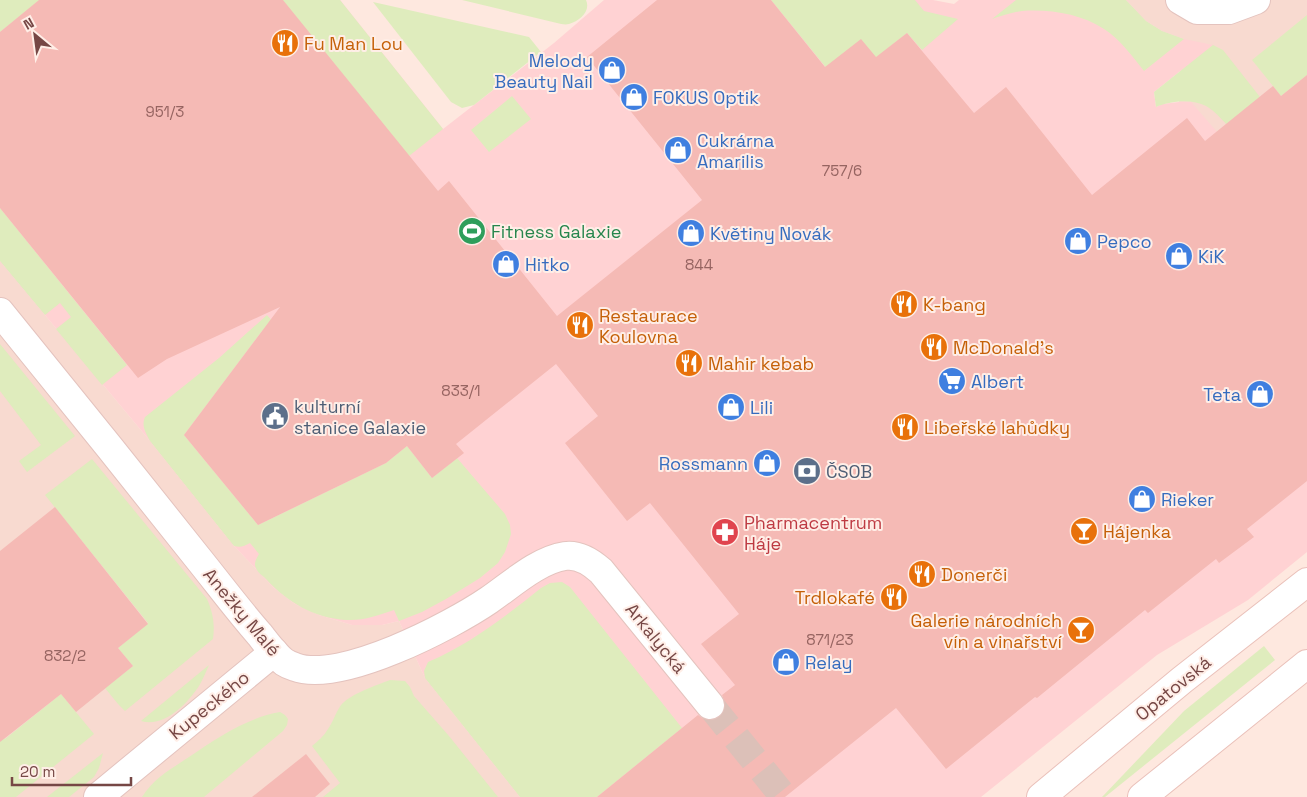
<svg xmlns="http://www.w3.org/2000/svg" width="1307" height="797" font-family="'Space Grotesk',sans-serif">
	<style>
		.residential { fill: #f8dad0 }
		.commercial { fill: #ffd2d3 }
		.green { fill: #dfecbd }
		.building { fill: #f5bab5 }
		.lines { fill: none; stroke-linecap: round; stroke-linejoin: round }
		.minor-tunnel { stroke: #dcc0b8; stroke-width: 28; stroke-dasharray: 28 14; stroke-linecap: butt }
		.minor-casing { stroke: #e4c3be; stroke-width: 30 }
		.secondary-casing { stroke: #eac1ba; stroke-width: 30 }
		.minor { stroke: #fff; stroke-width: 28 }
		.secondary { stroke: #fff; stroke-width: 28 }
		.labels { text-anchor: middle; dominant-baseline: central; stroke-width: 4; stroke-linejoin: round; paint-order: stroke }
		.number-label { font-size: 15px; fill: #966461 }
		.food-label { font-size: 18px; fill: #c56008; stroke: #ffeee7; text-anchor: start }
		.shop-label { font-size: 18px; fill: #366cbe; stroke: #ffeee7; text-anchor: start }
		.leisure-label { font-size: 18px; fill: #27864d; stroke: #ffeee7; text-anchor: start }
		.service-label { font-size: 18px; fill: #4e5e75; stroke: #ffeee7; text-anchor: start }
		.health-label { font-size: 18px; fill: #be3a42; stroke: #ffeee7; text-anchor: start }
		.street-label { font-size: 18px; fill: #764745; stroke: #ffeee7 }
	</style>
	<rect width="100%" height="100%" fill="#fee8df"/>
	<g class="residential">
		<path d="M1126 0H1307V198L1286 215 1179 102 1184 39 1162 31 1146 21Z"/>
		<path d="M0 261 150 441 234 546 274 588 295 604 319 615 352 625H382L399 621 425 678 520 797H0Z"/>
	</g>
	<path class="commercial" d="M0 0H340L443 129 554 43 604 0H933L954 4 959 0H1126L1146 21 1162 31 1184 39 1213 45 1154 92 1156 107 1162 104 1179 102H1191L1225 141 1307 198V552L1248 600 1157 655 981 797H520L425 678 399 621 382 625H352L319 615 295 604 274 588 234 546 150 441 0 261Z"/>
	<g class="green">
		<path d="M0 0H40L0 32Z"/>
		<path d="M265 0H340L443 129 409 156Z"/>
		<path d="M462 0H586C591 11 580 21 569 24 565 25 561 24 557 23Z"/>
		<path d="M771 0H915L924 11 958 19 922 50 907 33 841 86Z"/>
		<path d="M1016 0H1126L1146 21 1162 31 1184 39 1144 71C1132 56 1120 39 1104 29 1081 14 1050 9 1022 11 1013 12 1002 16 992 19Z"/>
		<path d="M373 2 529 37 541 52 474 105 462 108 451 102Z"/>
		<path d="M1307 15V75L1281 96 1252 60Z"/>
		<path d="M1213 45 1223 50 1260 97 1235 133C1225 124 1217 112 1206 106 1192 98 1169 101 1156 107L1154 92Z"/>
		<path d="M512 96 531 119 489 152 471 130Z"/>
		<path d="M0 208 127 365 102 385 56 329 71 317 60 303 45 315 0 261Z"/>
		<path d="M267 315 273 322 262 331 184 435 258 525 386 463 407 446 432 478 457 458 505 514 510 525 511 534 505 552 498 563 480 578 446 599 422 612 399 621 394 610C379 615 363 621 346 620 314 618 287 602 266 579 263 576 257 572 256 568 253 563 257 558 259 554L250 543C244 546 241 548 234 546L150 441C146 433 141 426 145 417L219 358Z"/>
		<path d="M0 344 75 436 27 472 19 461 41 445 0 391Z"/>
		<path d="M92 459 207 599C213 613 215 624 213 639L125 711 118 704 105 688 133 666 118 648 148 623 45 495Z"/>
		<path d="M562 582 570 587 682 728 597 797H520L425 678 424 671 428 662C469 645 506 616 541 588L550 583Z"/>
		<path d="M1264 646 1275 660 1105 797H1102L1184 711Z"/>
		<path d="M209 665C206 672 203 679 199 686 187 704 164 728 141 721Z"/>
		<path d="M390 680 405 681 410 687 414 696 449 736 498 797H323L340 783 312 746C318 741 324 736 328 729 333 722 336 712 341 705 350 694 377 685 390 680Z"/>
		<path d="M61 694 94 734 16 797H0V733L5 739Z"/>
		<path d="M280 712 285 715 288 719 287 725 283 731 204 797H142C154 778 171 769 189 757 217 738 246 718 280 712Z"/>
		<path d="M103 753 99 768 94 777 69 797H47Z"/>
	</g>
	<g class="building">
		<path d="M39 0H283L438 191 449 181 557 316 702 200 587 57 657 0H771L825 67 861 39 876 57 907 33 974 113 1006 87 1092 195 1187 118 1205 141 1273 86 1281 96 1307 75V481L1247 529 1254 537 1219 563 1216 559 1148 613 1145 610 1037 698 1035 697 946 769 896 708 785 797H597L698 715 704 719 712 720 720 717 725 710V703L722 695 735 685 701 644 739 614 650 503 627 521 565 443 598 416 556 364 456 444 464 453 432 478 407 446 386 463 258 525 184 435 280 307 167 359 138 378 0 208V32Z"/>
		<path d="M55 507 148 624 118 648 133 666 76 712 61 694 0 742V551Z"/>
		<path d="M306 754 330 784 315 797H252Z"/>
	</g>
	<g class="lines">
		<path class="minor-tunnel" d="M710 705 784 797"/>
		<g class="minor-casing">
			<g id="minor">
				<path d="M1180 0 1197 10H1229L1256 0"/>
				<path d="M0 312C66 393 132 475 197 557 218 583 238 610 260 635 267 644 275 655 284 662 287 664 292 666 295 667 340 684 451 626 489 600 511 585 538 560 565 556 579 554 591 562 601 571L710 705"/>
				<path d="M98 797 274 652"/>
			</g>
		</g>
		<g class="secondary-casing">
			<g id="secondary">
				<path d="M1041 797 1182 680 1307 582"/>
				<path d="M1142 797 1307 664"/>
			</g>
		</g>
		<use href="#minor" class="minor"/>
		<use href="#secondary" class="secondary"/>
	</g>
	<defs>
		<g id="restaurant-disc" transform="scale(1.4375)"><circle r="9.5" fill="#e8710a" stroke="#ffeee7"/><path d="M-5-6h1v4h1v-4h1v4h1v-4h1v5L-1.5 .5V6h-2V.5L-5-1ZM5-6V6H3V1.5H1.5Q1.5-4 5-6Z" fill="#fff"/></g>
		<g id="shop-disc" transform="scale(1.4375)"><circle r="9.5" fill="#3f7fe0" stroke="#ffeee7"/><path d="M-5-2.5h2.3a2.7 3.5 0 0 1 5.4 0H5L5.5 6h-11ZM-1.5-2.5h3a1.5 2.3 0 0 0-3 0Z" fill="#fff"/></g>
		<g id="stadium-disc" transform="scale(1.4375)"><circle r="9.5" fill="#2e9e5b" stroke="#ffeee7"/><path d="M0-5a6.5 5 0 1 0 0 10a6.5 5 0 1 0 0-10ZM-3.5-1.8h7v3.6h-7Z" fill="#fff"/></g>
		<g id="supermarket-disc" transform="scale(1.4375)"><circle r="9.5" fill="#3f7fe0" stroke="#ffeee7"/><path d="M-6-5.5h2.5l.6 2H6L4.5 2H-2.5L-4.4-4H-6ZM-1.5 3.2a1.3 1.3 0 1 0 .1 0ZM3 3.2a1.3 1.3 0 1 0 .1 0Z" fill="#fff"/></g>
		<g id="civic-disc" transform="scale(1.4375)"><circle r="9.5" fill="#5c6f8a" stroke="#ffeee7"/><path d="M-.6-6.5H3V-4.5H.6V-3L4-1V1h2V6H-6V1h2V-1L-.6-3ZM-1.2 2.5V6h2.4V2.5Z" fill="#fff"/></g>
		<g id="bank-disc" transform="scale(1.4375)"><circle r="9.5" fill="#5c6f8a" stroke="#ffeee7"/><path d="M-6-4H6V4H-6ZM0-2.3a2.3 2.3 0 1 0 0 4.6a2.3 2.3 0 1 0 0-4.6Z" fill="#fff"/></g>
		<g id="bar-disc" transform="scale(1.4375)"><circle r="9.5" fill="#e8710a" stroke="#ffeee7"/><path d="M-6-5H6L.8 .8V4.5H3.5V6h-7V4.5H-.8V.8Z" fill="#fff"/></g>
		<g id="pharmacy-disc" transform="scale(1.4375)"><circle r="9.5" fill="#e0444e" stroke="#ffeee7"/><path d="M-2-6h4v4h4v4h-4v4h-4v-4h-4v-4h4Z" fill="#fff"/></g>
	</defs>
	<g fill-rule="evenodd">
		<use href="#restaurant-disc" x="285" y="43"/>
		<use href="#shop-disc" x="612" y="70"/>
		<use href="#shop-disc" x="634" y="97"/>
		<use href="#shop-disc" x="678" y="150"/>
		<use href="#stadium-disc" x="472" y="231"/>
		<use href="#shop-disc" x="691" y="233"/>
		<use href="#shop-disc" x="1078" y="241"/>
		<use href="#shop-disc" x="1179" y="256"/>
		<use href="#shop-disc" x="506" y="264"/>
		<use href="#restaurant-disc" x="904" y="304"/>
		<use href="#restaurant-disc" x="580" y="325"/>
		<use href="#restaurant-disc" x="934" y="347"/>
		<use href="#restaurant-disc" x="689" y="363"/>
		<use href="#supermarket-disc" x="952" y="381"/>
		<use href="#shop-disc" x="1260" y="394"/>
		<use href="#shop-disc" x="731" y="407"/>
		<use href="#civic-disc" x="275" y="416"/>
		<use href="#restaurant-disc" x="905" y="427"/>
		<use href="#shop-disc" x="767" y="463"/>
		<use href="#bank-disc" x="807" y="471"/>
		<use href="#shop-disc" x="1142" y="499"/>
		<use href="#bar-disc" x="1084" y="531"/>
		<use href="#pharmacy-disc" x="725" y="532"/>
		<use href="#restaurant-disc" x="922" y="574"/>
		<use href="#restaurant-disc" x="894" y="597"/>
		<use href="#bar-disc" x="1081" y="630"/>
		<use href="#shop-disc" x="786" y="662"/>
	</g>
	<g class="labels">
		<g class="number-label">
			<text x="165" y="111">951/3</text>
			<text x="842" y="170">757/6</text>
			<text x="699" y="264">844</text>
			<text x="461" y="390">833/1</text>
			<text x="830" y="639">871/23</text>
			<text x="65" y="655">832/2</text>
		</g>
		<g class="food-label">
			<text x="304" y="43">Fu Man Lou</text>
			<text x="923" y="304">K-bang</text>
			<text x="599" y="315">Restaurace<tspan x="599" dy="21">Koulovna</tspan></text>
			<text x="953" y="347">McDonald's</text>
			<text x="708" y="363">Mahir kebab</text>
			<text x="924" y="427">Libeřské lahůdky</text>
			<text x="1103" y="531">Hájenka</text>
			<text x="941" y="574">Donerči</text>
			<text x="875" y="597" text-anchor="end">Trdlokafé</text>
			<text x="1062" y="620" text-anchor="end">Galerie národních<tspan x="1062" dy="21">vín a vinařství</tspan></text>
		</g>
		<g class="shop-label">
			<text x="593" y="60" text-anchor="end">Melody<tspan x="593" dy="21">Beauty Nail</tspan></text>
			<text x="653" y="97">FOKUS Optik</text>
			<text x="697" y="140">Cukrárna<tspan x="697" dy="21">Amarilis</tspan></text>
			<text x="710" y="233">Květiny Novák</text>
			<text x="1097" y="241">Pepco</text>
			<text x="1198" y="256">KiK</text>
			<text x="525" y="264">Hitko</text>
			<text x="971" y="381">Albert</text>
			<text x="1241" y="394" text-anchor="end">Teta</text>
			<text x="750" y="407">Lili</text>
			<text x="748" y="463" text-anchor="end">Rossmann</text>
			<text x="1161" y="499">Rieker</text>
			<text x="805" y="662">Relay</text>
		</g>
		<g class="leisure-label">
			<text x="491" y="231">Fitness Galaxie</text>
		</g>
		<g class="service-label">
			<text x="294" y="406">kulturní<tspan x="294" dy="21">stanice Galaxie</tspan></text>
			<text x="826" y="471">ČSOB</text>
		</g>
		<g class="health-label">
			<text x="744" y="522">Pharmacentrum<tspan x="744" dy="21">Háje</tspan></text>
		</g>
		<g class="street-label">
			<text transform="translate(242 612) rotate(50)">Anežky Malé</text>
			<text transform="translate(656 638) rotate(51)">Arkalycká</text>
			<text transform="translate(1173 688) rotate(-39)">Opatovská</text>
			<text transform="translate(209 705) rotate(-39)">Kupeckého</text>
		</g>
	</g>
	<g transform="translate(35 35) rotate(331)" stroke="#ffeee7" stroke-width="4" paint-order="stroke">
	<path d="M0-4L9 19L0 12L-9 19Z" fill="#764745"/>
	<text y="-8" font-size="14" font-weight="bold" text-anchor="middle" fill="#764745">N</text>
	</g>
	<path d="M12 777v8h119v-8" fill="none" stroke="#764745" stroke-width="2.5"/>
	<text x="20" y="777" font-size="15" fill="#764745" stroke="#ffeee7" stroke-width="4" paint-order="stroke">20 m</text>
</svg>
